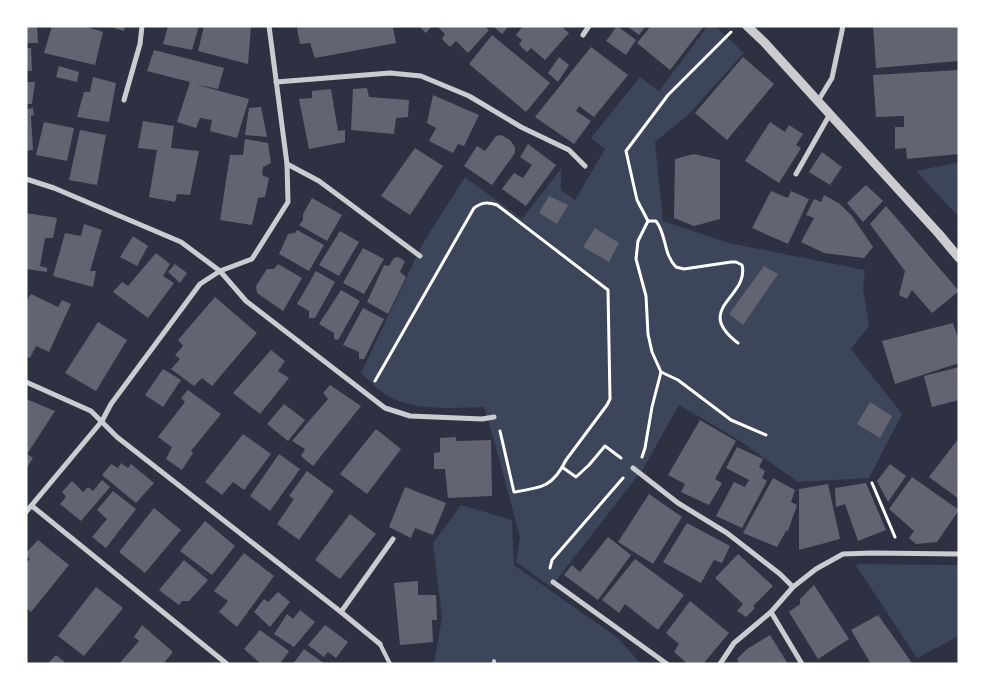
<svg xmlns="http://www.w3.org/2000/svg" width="985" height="690" font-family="'Public Sans',sans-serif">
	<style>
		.green { fill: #3c4559 }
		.building { fill: #626471 }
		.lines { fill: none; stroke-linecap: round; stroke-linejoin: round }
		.path { stroke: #fff; stroke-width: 3 }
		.service { stroke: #caccd0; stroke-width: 4 }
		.minor { stroke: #caccd0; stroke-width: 5 }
		.tertiary { stroke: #caccd0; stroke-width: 9 }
	</style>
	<rect width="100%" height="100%" fill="#2d3142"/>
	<g class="green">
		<path d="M708 26H715L744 53 688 115 655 142 663 221 729 243 865 270 863 288 869 326 851 349 902 414 869 478 798 482 740 441 679 405 643 469 551 587 516 562 520 537 494 440 484 407C456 408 412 411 388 396 378 390 369 380 361 373L423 243 465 177 522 219 561 169V190L575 200 605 149 591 138 640 77 659 91Z"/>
		<path d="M959 162V217L916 171Z"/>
		<path d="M461 505 512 520 514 565 618 638 641 664H434L442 617 433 543Z"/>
		<path d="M855 564 959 565V636L917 658Z"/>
	</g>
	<g class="building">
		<path d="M26 26H37L38 43H26Z"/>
		<path d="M52 26H84L103 32 95 65 44 53Z"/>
		<path d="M108 26H125L124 31Z"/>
		<path d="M168 26H199L192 50 163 44Z"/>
		<path d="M204 26H251L248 64 198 51Z"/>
		<path d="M304 26H399V27L393 28 396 43 315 58 310 43 300 44 297 28Z"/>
		<path d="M419 26H432L426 33Z"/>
		<path d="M437 26H484L489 30 468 53 456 41 450 47 442 39 445 34Z"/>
		<path d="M493 26H509L502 34Z"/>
		<path d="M523 26H561L569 33 545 60 531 48 527 52 519 45 522 40 516 35Z"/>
		<path d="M617 26 636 40 626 55 606 41Z"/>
		<path d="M627 26H646L639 35Z"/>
		<path d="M651 26H704L670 70 637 43Z"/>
		<path d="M873 26H959V61L876 68Z"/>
		<path d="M492 35 550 83 526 112 469 64Z"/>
		<path d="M591 47 628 75 594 117 579 106 576 111 591 121 574 144 535 117Z"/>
		<path d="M26 48H31L32 71H26Z"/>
		<path d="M154 50 224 68 218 89 194 84 249 99 237 138 210 131 212 120 200 118 196 128 177 122 190 82 147 71Z"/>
		<path d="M559 57 569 65 558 82 548 73Z"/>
		<path d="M743 57 774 84 727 140 695 113Z"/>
		<path d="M59 66 79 72 77 82 56 77Z"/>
		<path d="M959 70V154L907 159 906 148 895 149V127H904V116L876 117 873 75Z"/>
		<path d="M93 77 116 83 109 122 77 117 84 92H90Z"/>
		<path d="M26 82H35L32 104H26Z"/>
		<path d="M367 88 369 97 409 100 408 117 396 118 394 134 351 130 353 89Z"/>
		<path d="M331 89 338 131 345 130V142L309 149 299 99 312 98V91Z"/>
		<path d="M433 95 479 115 464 146 458 144 453 153 429 141 436 128 427 123Z"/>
		<path d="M261 107 267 137 245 135 249 108Z"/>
		<path d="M33 108 34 115 31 116 33 150 26 151V109Z"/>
		<path d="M143 121 174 126 171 148 199 151 190 195 177 194 175 202 149 197 157 150 138 148Z"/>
		<path d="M44 122 74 128 67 161 36 155Z"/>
		<path d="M770 122 785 132 789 125 803 134 796 145 801 148 779 183 745 161Z"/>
		<path d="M80 130 106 135 97 185 69 180Z"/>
		<path d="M501 135 510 140 515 147V153L492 185 464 166 477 146 485 151 496 136Z"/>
		<path d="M245 139 268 143 271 163 263 167 262 175 269 178 265 197 258 198 252 225 220 220 230 155H243Z"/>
		<path d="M528 144 556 165 526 206 502 189 514 173 523 178 532 165 520 157Z"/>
		<path d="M415 148 443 166 410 215 381 196Z"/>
		<path d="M822 152 842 167 830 185 809 172Z"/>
		<path d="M694 154 720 160V219L694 226 674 218 675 159Z"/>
		<path d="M866 185 883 201 863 222 847 203Z"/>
		<path d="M771 191 788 198 791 191 809 199 788 244 752 228Z"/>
		<path d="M824 195 840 204 852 216 873 247 864 258 824 253 801 242 814 218 806 215 814 199 821 202Z"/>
		<path d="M549 196 568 205 557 224 539 213Z"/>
		<path d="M312 198 342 215 327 241 299 225 303 220V214Z"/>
		<path d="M886 206 959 291 932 313 912 290 907 299 899 295 905 271 870 224Z"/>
		<path d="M26 213 57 218 53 238H45L40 266 47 268V272L26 269Z"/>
		<path d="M84 224 102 230 90 271H96L93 287 53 276 65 233 81 236Z"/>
		<path d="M595 228 619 243 609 262 583 247Z"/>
		<path d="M297 230 324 245 309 271 279 254 288 234 295 233Z"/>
		<path d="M340 231 359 242 339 276 319 265Z"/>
		<path d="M133 236 148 246 137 266 120 257Z"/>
		<path d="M363 248 384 259 364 294 343 283Z"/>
		<path d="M156 253 170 264 163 276 174 283 148 318 113 292 122 282 128 286Z"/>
		<path d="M398 257 405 261 400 272 406 277 388 314 367 302 384 265 389 266 394 258Z"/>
		<path d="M175 264 187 273 180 283 168 272Z"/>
		<path d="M278 264 302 278 283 311 257 293 256 286 267 269H274Z"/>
		<path d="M764 266 778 274 743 325 729 314Z"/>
		<path d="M316 271 335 282 315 318H309V311L297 304Z"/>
		<path d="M341 290 360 301 338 340 334 339V333L319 324Z"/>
		<path d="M31 294 58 307 62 300 71 304 49 352 36 346 30 358 26 356V302Z"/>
		<path d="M215 297 257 333 212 386 202 378 194 386 171 369 180 359 175 355 183 346 178 340Z"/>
		<path d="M363 308 384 319 364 359H359V352L343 345Z"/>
		<path d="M98 322 127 340 96 391 65 373Z"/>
		<path d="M953 323 959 342V363L895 384 882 341Z"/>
		<path d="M271 350 285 361 278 371 289 378 260 414 233 393Z"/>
		<path d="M959 367V400L932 407 924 376Z"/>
		<path d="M163 369 181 380 163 407 145 395Z"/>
		<path d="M330 385 361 406 313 466 301 456 305 449 292 441 328 399 323 393Z"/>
		<path d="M188 390 221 414 191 451 193 453 182 470 166 459 172 447 158 437 185 402 181 398Z"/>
		<path d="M26 399 55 411 27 454 33 458 26 469Z"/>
		<path d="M870 402 892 416 880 438 857 424Z"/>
		<path d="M284 404 305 420 288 441 267 424Z"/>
		<path d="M700 420 736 441 715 479 722 483 709 505 681 492 685 484 668 475Z"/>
		<path d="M376 429 401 449 367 494 340 474Z"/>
		<path d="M243 434 271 454 244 490 233 482 222 495 205 482Z"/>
		<path d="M456 437V441L491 440 492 496 448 498 445 469H434V453L440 452V438Z"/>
		<path d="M959 438V499L929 477Z"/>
		<path d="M737 447 763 459 759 467 765 471 762 478 767 481 742 528 716 516 734 482 745 487 749 480 726 468Z"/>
		<path d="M279 454 300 469 270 511 250 496Z"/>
		<path d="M121 463 128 468 131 464 154 483 136 503 102 475 111 464 118 468Z"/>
		<path d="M890 464 906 476 888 502 877 481Z"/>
		<path d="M307 471 334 491 299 540 277 524 294 499 289 496Z"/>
		<path d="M912 477 959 510 937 542 916 544 909 538 914 531 889 509Z"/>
		<path d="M773 478 795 490 791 502 797 505 788 531H786L777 547 743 533Z"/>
		<path d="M102 480 110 487 81 521 60 504 66 497 62 492 72 481 83 492 88 487 93 491Z"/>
		<path d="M866 483 886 530 858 541 845 504 836 507 835 488Z"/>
		<path d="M828 484 840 539 799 550V489Z"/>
		<path d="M405 487 446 503 433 535 415 528 411 538 389 527Z"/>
		<path d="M113 491 136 509 106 548 92 537 107 519 97 510Z"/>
		<path d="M649 494 682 517 653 564 618 542Z"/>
		<path d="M154 508 181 530 145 573 119 552Z"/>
		<path d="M350 514 376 534 340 579 315 560Z"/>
		<path d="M205 521 235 546 212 575 180 551Z"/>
		<path d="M687 523 730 546 722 563 714 560 701 583 663 562Z"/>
		<path d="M608 537 631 555 598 600 564 575 572 565 580 572Z"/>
		<path d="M38 540 69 565 31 612 26 608V563L30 559 26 556V553Z"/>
		<path d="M244 553 274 576 237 627 219 612 228 601 214 591Z"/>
		<path d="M738 554 773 586 753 606 755 608 746 617 737 611 743 604 715 578Z"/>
		<path d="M635 559 684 595 658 630 625 604 619 613 602 600Z"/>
		<path d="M184 560 208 580 189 601H182L179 605 159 590Z"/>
		<path d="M418 581V595H436L437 620H432L433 642 400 645 394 583Z"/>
		<path d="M814 585 849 639 818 659 789 612 800 604V599Z"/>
		<path d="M96 587 123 608 84 656 58 636Z"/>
		<path d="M278 592 290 602 270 627 254 612 264 599 268 602Z"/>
		<path d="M690 601 729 633 703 664H688L674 652 679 644 666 633Z"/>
		<path d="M300 610 315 622 294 647 274 634 287 614 293 619Z"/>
		<path d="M878 615 912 663 871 664 851 630Z"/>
		<path d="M142 625 173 652 163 664H119L139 641 134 637Z"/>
		<path d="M325 625 348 642 336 658 328 652 324 657 308 645Z"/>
		<path d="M260 630 289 651 280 664H261L244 649Z"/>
		<path d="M770 635 788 664H740L737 659 747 649Z"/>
		<path d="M304 649 325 664H293Z"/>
		<path d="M56 655 67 664H47Z"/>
	</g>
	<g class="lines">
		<g class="path">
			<path d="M648 221 638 241 636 259 646 296 648 334 652 352 661 372 678 380 731 420 766 435"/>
			<path d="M648 221 637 200 626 151 668 95 731 32"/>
			<path d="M648 221H656C667 235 663 254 676 267L684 269 731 262H736L742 265C750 297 692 308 738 343"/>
			<path d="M375 381 474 208C482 202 488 202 497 205L608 290 610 399 607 405 566 460C553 487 541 488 514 492L500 431"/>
			<path d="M642 457 645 448 652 407 661 372"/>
			<path d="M562 467 576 477 589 465 605 446 621 458"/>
			<path d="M872 483 895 537"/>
			<path d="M550 568 552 560 623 478"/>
		</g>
		<g class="service">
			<path d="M380 644 390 664"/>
			<path d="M494 664V661"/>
		</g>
		<g class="minor">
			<path d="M583 35 589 26"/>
			<path d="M276 82 390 73 421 76 469 96 521 127 569 150 585 166"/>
			<path d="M124 100 140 44 142 26"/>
			<path d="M818 101 832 78 843 26"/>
			<path d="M287 164 319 181 420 256"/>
			<path d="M796 174 830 114"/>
			<path d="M26 179 54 188 181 242 220 271 246 301 385 408 410 416 482 419 494 417"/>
			<path d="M26 382 91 411 117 437 341 612 380 644"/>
			<path d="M633 468 678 503 727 533 780 574 793 587"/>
			<path d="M32 506 227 664"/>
			<path d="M26 512 102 421 111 404 200 284 220 271 252 259 288 202 287 164 269 26"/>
			<path d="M553 582 667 664"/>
			<path d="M341 612 393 539"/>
			<path d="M771 612 802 664"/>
			<path d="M720 664 734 643 771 612 793 587 816 569 843 554 872 553 959 554"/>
		</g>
		<path class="tertiary" d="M747 26 765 43 939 234 959 258"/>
	</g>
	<rect width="985" height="690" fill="none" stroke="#ffffff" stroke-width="55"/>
</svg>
